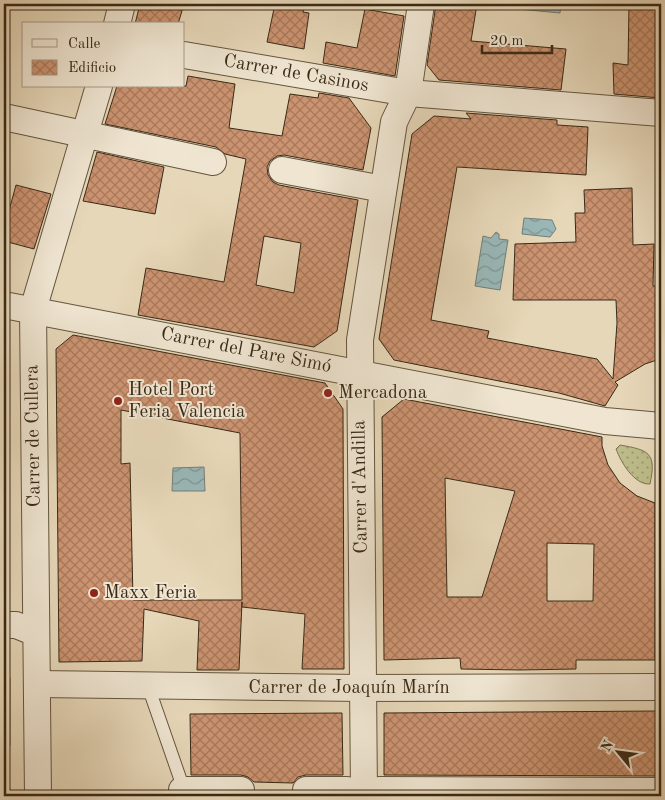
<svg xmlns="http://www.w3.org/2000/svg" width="665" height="800" font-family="'Old Standard TT',serif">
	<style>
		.garden { fill: url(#garden-dots); stroke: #7b7350 }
		.water { fill: url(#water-waves); stroke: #737f77 }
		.building { fill: url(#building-cross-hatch); stroke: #392a17; fill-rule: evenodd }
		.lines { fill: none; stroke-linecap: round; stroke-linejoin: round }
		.lane-casing { stroke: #64553f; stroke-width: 14 }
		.street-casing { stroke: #64553f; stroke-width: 28 }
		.lane { stroke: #efe5d1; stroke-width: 12 }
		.street { stroke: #efe5d1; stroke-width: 26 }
		.poi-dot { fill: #8f2418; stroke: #efe5d1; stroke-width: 2 }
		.labels { text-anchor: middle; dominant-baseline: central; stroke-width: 4; stroke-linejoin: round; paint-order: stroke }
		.street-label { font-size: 19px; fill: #392a17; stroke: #efe5d1 }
		.poi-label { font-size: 19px; fill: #392a17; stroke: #efe5d1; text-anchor: start }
	</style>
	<defs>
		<pattern id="garden-dots" width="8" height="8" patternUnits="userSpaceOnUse" patternTransform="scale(1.25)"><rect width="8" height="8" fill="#bdbc89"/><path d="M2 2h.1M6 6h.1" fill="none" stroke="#9b996f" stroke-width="1.8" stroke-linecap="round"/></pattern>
		<pattern id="water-waves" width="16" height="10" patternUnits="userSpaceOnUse" patternTransform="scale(1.25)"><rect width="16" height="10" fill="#99b7b7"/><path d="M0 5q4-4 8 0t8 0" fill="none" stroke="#7e9594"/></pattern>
		<pattern id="building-cross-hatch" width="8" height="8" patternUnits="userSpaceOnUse" patternTransform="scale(1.25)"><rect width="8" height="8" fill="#cc9370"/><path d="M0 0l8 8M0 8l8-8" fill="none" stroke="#a7785b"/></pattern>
	</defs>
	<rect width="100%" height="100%" fill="#e6d7b8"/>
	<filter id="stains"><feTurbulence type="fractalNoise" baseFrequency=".004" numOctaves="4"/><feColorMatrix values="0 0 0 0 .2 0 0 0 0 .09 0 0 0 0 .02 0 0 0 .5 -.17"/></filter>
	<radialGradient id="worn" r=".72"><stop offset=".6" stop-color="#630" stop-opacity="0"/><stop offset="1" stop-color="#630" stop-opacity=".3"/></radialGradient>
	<g class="garden">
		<path d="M620 445C648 450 657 452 650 484 634 485 621 462 616 449Z"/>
		<path d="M4 661 10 678V746L4 748Z"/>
	</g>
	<g class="water">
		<path d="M516 4H561L560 13 518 9Z"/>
		<path d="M524 218 552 220 556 229 550 237 522 234Z"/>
		<path d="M496 232 499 234V239L508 240 500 290 475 286 483 236 491 238Z"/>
		<path d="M204 467 205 491H172L173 468Z"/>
	</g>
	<g class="building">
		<path d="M140 4H184L178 24H135Z"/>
		<path d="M275 4H305L303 12 309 13 304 49 267 42Z"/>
		<path d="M436 4H477L471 41 566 49 561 90 439 80 427 65Z"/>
		<path d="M629 4H659L660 98 614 94 613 63 628 65Z"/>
		<path d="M365 9 404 16 395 76 323 63 326 42 357 48Z"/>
		<path d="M188 76 235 84 229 128 282 136 290 94 318 98 319 93 349 98 371 128 363 170 284 155 277 156 270 161 267 167 268 175 273 182 279 185 358 200 337 331 314 347 138 315 146 268 224 282 246 159 225 154 216 147 105 124 117 86H186ZM264 236 301 243 294 293 256 285Z"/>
		<path d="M466 113 557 120V125L588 127 586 175 457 167 431 320 489 331 487 338 597 359 613 379 617 323 616 300H513L515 244 576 242 575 213H585L584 190 632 188 633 245 654 244 653 286H657V360L645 364 615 382 618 385 605 406 559 393 394 360 379 339 412 134 434 116 471 119Z"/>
		<path d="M97 152 164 167 155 214 83 201Z"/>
		<path d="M16 185 51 194 34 249 4 241V229Z"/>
		<path d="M73 335 325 383 343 409 344 669H302L305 614 242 607V602L239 670H197L199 621 144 609 142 661 59 662 56 349ZM121 410 240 433 242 600H133L130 463 121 464Z"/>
		<path d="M404 399 602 437V446L608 465 620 483 637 496 655 503V660H576V669L520 670 461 669 460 658 384 660 382 417ZM445 478 515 491 482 597H447ZM547 543 594 544 593 601H547Z"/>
		<path d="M657 711 656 776 384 775V713Z"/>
		<path d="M342 713 343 775H306L298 777 293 783 254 782 248 777 241 775H191L190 714Z"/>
	</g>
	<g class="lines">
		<g class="lane-casing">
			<path id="lane" d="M148 686 182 784V794"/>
		</g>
		<g class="street-casing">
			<g id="street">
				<path d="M117 24 122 4"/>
				<path d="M184 55 408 93 661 113"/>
				<path d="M4 117 213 162"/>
				<path d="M282 170 383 189"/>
				<path d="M4 305 605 421 661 426"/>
				<path d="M4 625H16L36 633"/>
				<path d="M37 684 363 688 661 687"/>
				<path d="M182 790H241"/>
				<path d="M306 790H347"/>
				<path d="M379 790 661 791"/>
				<path d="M38 796 33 310 99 86"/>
				<path d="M364 796 360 340 394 122 408 93 421 4"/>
			</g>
		</g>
		<use href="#lane" class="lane"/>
		<use href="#street" class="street"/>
	</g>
	<g class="poi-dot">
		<circle cx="328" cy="393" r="5"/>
		<circle cx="118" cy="401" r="5"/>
		<circle cx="94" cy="593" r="5"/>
	</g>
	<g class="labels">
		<g class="street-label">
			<text transform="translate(296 74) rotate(10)">Carrer de Casinos</text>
			<text transform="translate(246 351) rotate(11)">Carrer del Pare Simó</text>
			<text transform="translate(34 436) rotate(-91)">Carrer de Cullera</text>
			<text transform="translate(361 487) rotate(-91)">Carrer d'Andilla</text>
			<text x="349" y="688">Carrer de Joaquín Marín</text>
		</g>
		<g class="poi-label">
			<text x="128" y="390">Hotel Port<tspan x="128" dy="22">Feria Valencia</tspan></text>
			<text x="338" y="393">Mercadona</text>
			<text x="104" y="593">Maxx Feria</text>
		</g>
	</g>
	<rect width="665" height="800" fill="none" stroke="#e6d7b8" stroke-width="20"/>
	<rect x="5" y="5" width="655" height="790" fill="none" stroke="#392a17" stroke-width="2.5"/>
	<rect x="10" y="10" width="645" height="780" fill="none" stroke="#392a17"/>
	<rect x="22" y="22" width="162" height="65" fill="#efe5d1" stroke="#a69a87"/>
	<rect x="32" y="39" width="25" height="8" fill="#efe5d1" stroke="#a69a87"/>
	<text x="68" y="48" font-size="15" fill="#392a17">Calle</text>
	<rect x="32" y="60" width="25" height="15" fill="url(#building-cross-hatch)" stroke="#a69a87"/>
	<text x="68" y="72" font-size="15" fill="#392a17">Edificio</text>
	<g transform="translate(618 752) rotate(299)" stroke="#efe5d1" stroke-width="4" paint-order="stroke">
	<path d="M0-4L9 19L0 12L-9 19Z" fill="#392a17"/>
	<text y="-8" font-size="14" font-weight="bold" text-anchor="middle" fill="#392a17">N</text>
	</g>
	<path d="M482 45v8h70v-8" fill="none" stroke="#392a17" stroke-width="2.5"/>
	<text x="490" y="45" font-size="15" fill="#392a17" stroke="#efe5d1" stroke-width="4" paint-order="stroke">20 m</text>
	<rect width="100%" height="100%" filter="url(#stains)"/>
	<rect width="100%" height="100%" fill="url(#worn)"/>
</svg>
